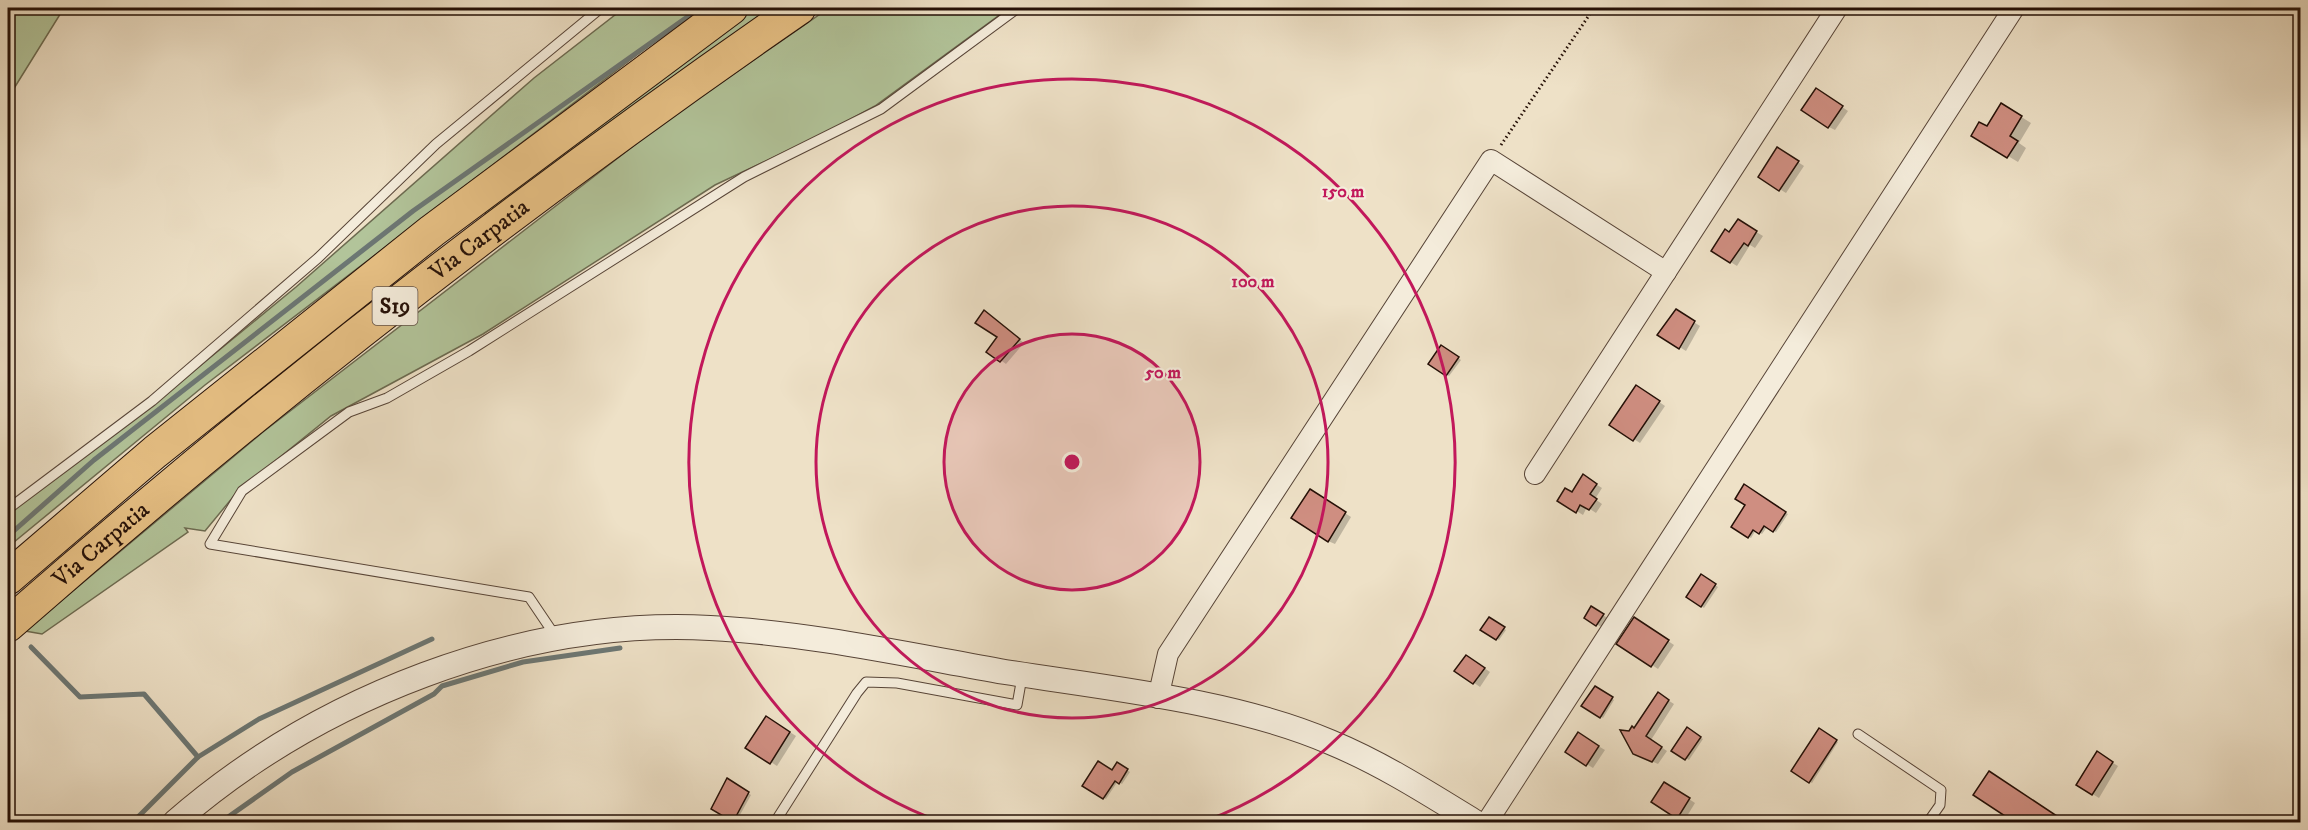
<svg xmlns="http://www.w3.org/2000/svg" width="2308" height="830" font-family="'IM FELL DW Pica',serif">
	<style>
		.green { fill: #b2c49a; stroke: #6c6a50; stroke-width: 1.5 }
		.shadow { fill: #0003 }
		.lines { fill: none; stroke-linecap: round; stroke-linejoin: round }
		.stream { stroke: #6c7774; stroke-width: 5 }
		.building { fill: #cf8e81; stroke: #251007; stroke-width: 1.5 }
		.service-casing { stroke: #574437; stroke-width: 11 }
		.minor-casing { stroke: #574437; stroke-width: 22 }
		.tertiary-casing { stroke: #574437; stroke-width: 26 }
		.motorway-casing { stroke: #251007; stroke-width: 35 }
		.path { stroke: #251007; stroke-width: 3; stroke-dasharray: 1.5 3; stroke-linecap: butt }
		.service { stroke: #f4ecdb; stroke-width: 9 }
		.minor { stroke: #f4ecdb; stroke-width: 20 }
		.tertiary { stroke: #f4ecdb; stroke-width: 24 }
		.motorway { stroke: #e7c084; stroke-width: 33 }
		.ring { fill: none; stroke: #c2185b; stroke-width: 3 }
		.labels { text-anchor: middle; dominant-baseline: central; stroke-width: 4.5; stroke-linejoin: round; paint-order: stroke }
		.shield { fill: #f4ecdb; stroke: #635247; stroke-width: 1.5 }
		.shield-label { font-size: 22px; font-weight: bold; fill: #251007 }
		.street-label { font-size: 24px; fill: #251007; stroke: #f4ecdb }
		.centre { fill: #c2185b; stroke: #f4ecdb; stroke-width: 3 }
		.ring-label { font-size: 18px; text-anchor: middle; font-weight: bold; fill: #c2185b; stroke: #f4ecdb; stroke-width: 4.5; stroke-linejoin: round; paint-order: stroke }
	</style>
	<rect width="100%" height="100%" fill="#eee1c7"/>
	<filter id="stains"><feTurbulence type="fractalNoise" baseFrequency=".00333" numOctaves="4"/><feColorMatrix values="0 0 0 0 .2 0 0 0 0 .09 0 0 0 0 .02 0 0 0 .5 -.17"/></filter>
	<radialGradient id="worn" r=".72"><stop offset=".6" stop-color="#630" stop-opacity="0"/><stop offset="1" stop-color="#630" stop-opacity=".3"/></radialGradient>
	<g class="green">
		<path d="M8 8H64L8 98Z"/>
		<path d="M624 8H698L205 385 8 547V513L145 411 296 287 534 78Z"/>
		<path d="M754 8H770L488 217 483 209Z"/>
		<path d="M829 8H1009L875 106 829 131 715 185 483 334 331 416 238 491 205 531 185 528 188 532 42 634 25 631 263 432 671 117Z"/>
	</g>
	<g class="shadow">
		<path d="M1823 94 1848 111 1835 130 1829 127Z"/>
		<path d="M2002 105 2031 123 2019 143 2026 148 2018 162 1973 135 1987 128Z"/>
		<path d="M1778 149 1804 166 1786 193 1760 177Z"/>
		<path d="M1738 221 1763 236 1755 248 1750 245 1737 266 1713 251Z"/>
		<path d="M1676 311 1700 326 1686 351 1660 335Z"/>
		<path d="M989 315 1024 343 1006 364 988 351 1000 336Z"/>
		<path d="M1442 346 1461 360 1449 376 1430 363Z"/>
		<path d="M1642 390 1665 406 1640 443 1611 424Z"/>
		<path d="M1583 476 1602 488 1595 499 1602 504 1596 513 1587 507 1583 515 1559 500 1572 494Z"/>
		<path d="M1745 486 1788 514 1776 532 1767 527 1762 534 1756 530 1751 538 1733 527 1747 505Z"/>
		<path d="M1316 494 1351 517 1335 544 1328 541Z"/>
		<path d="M1702 576 1718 587 1704 608 1688 597Z"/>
		<path d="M1592 608 1609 619 1603 628 1586 618Z"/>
		<path d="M1489 619 1506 630 1499 640 1482 629Z"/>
		<path d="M1641 623 1674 645 1658 669 1652 665Z"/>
		<path d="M1473 660 1490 672 1480 687 1457 671Z"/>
		<path d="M1595 688 1614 700 1603 718 1583 705Z"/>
		<path d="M1663 697 1674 704 1651 740 1667 751 1658 764 1640 756 1630 732Z"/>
		<path d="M773 721 796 736 777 766 748 747Z"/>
		<path d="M1687 729 1703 739 1689 760 1673 750Z"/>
		<path d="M1820 730 1838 742 1812 783 1793 771Z"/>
		<path d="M1578 734 1605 750 1593 768 1567 752Z"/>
		<path d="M2097 753 2118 766 2099 798 2078 785Z"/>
		<path d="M1118 764 1130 772 1122 784 1118 781 1106 799 1084 785 1113 772Z"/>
		<path d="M1999 779 2065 822H2017L1975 795Z"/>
		<path d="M728 780 751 795 736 822 713 808Z"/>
		<path d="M1671 787 1695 803 1684 821 1678 817Z"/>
	</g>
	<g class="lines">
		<g class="stream">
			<path d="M8 536 94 460 413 211 700 8"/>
			<path d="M31 647 80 697 144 694 198 757"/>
			<path d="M133 822 198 757 259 719 432 639"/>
			<path d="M221 822 292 772 434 694 442 686 523 662 620 648"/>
		</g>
	</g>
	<g class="building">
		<path d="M1816 88 1843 106 1828 128 1801 110Z"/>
		<path d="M2001 103 2022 116 2010 136 2018 141 2007 158 1971 136 1979 122 1987 126Z"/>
		<path d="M1777 147 1799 161 1779 191 1758 177Z"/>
		<path d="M1738 219 1757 231 1748 246 1744 243 1730 263 1711 251 1725 229 1729 232Z"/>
		<path d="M1676 309 1695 321 1679 349 1657 335Z"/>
		<path d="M984 310 1020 339 1000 362 986 352 997 337 975 323Z"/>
		<path d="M1441 345 1459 357 1446 376 1428 364Z"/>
		<path d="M1636 385 1660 401 1633 441 1609 425Z"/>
		<path d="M1583 474 1597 484 1590 494 1597 499 1589 510 1580 505 1576 513 1557 501 1565 488 1572 492Z"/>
		<path d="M1744 484 1786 512 1773 532 1764 526 1759 534 1753 530 1748 538 1731 527 1745 505 1735 499Z"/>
		<path d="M1310 489 1346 512 1328 542 1291 518Z"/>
		<path d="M1701 574 1716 584 1701 607 1686 597Z"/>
		<path d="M1591 606 1604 614 1596 626 1584 618Z"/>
		<path d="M1489 617 1505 627 1496 640 1480 630Z"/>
		<path d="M1634 617 1669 640 1651 667 1616 644Z"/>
		<path d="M1466 655 1485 668 1473 684 1454 671Z"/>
		<path d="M1595 686 1613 697 1600 718 1581 706Z"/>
		<path d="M1658 692 1669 700 1646 736 1662 747 1652 762 1633 754 1620 730 1629 731 1632 726 1634 728Z"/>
		<path d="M766 716 790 732 770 764 745 748Z"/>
		<path d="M1687 727 1701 737 1685 760 1671 751Z"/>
		<path d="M1819 728 1837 740 1809 783 1791 771Z"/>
		<path d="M1578 732 1599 746 1586 766 1565 752Z"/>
		<path d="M2097 751 2113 762 2092 795 2076 785Z"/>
		<path d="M1098 761 1112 770 1117 762 1128 769 1119 784 1115 781 1103 799 1082 786Z"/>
		<path d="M1989 771 2066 822H2014L1973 795Z"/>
		<path d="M727 778 749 792 733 822 711 809Z"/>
		<path d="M1664 782 1690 798 1677 819 1651 802Z"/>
	</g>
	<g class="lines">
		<g class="service-casing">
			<g id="service">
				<path d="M8 509 152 401 318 258 436 144 601 8"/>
				<path d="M556 637 529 597 210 544 242 491 349 412 387 398 469 351 744 177 881 109 1018 8"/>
				<path d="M1858 734 1941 790 1940 805 1928 822"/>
				<path d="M775 822 857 693 866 682 897 683 1017 705 1022 677"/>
			</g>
		</g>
		<g class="minor-casing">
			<g id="minor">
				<path d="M1535 474 1837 8"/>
				<path d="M1158 698 1168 654 1491 160 1666 272"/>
				<path d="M1487 822 2014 8"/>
			</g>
		</g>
		<g class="tertiary-casing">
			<path id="tertiary" d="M175 822C318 698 519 618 710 628 809 633 908 655 1005 672 1107 688 1235 701 1330 742 1381 763 1428 793 1475 822"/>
		</g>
		<g class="motorway-casing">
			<g id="motorway">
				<path d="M8 578 155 452 432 231 731 8"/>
				<path id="s1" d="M8 625C259 405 524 198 799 8"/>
			</g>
		</g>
		<path class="path" d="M1501 145 1594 8"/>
		<use href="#service" class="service"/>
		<use href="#minor" class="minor"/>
		<use href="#tertiary" class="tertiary"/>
		<use href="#motorway" class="motorway"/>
	</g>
	<circle cx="1072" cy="462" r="128" fill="#c2185b" fill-opacity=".12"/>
	<g class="ring">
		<circle cx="1072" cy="462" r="128"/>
		<circle cx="1072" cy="462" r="256"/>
		<path d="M941 822A383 383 0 1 1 1203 822"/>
	</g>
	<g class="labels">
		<rect class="shield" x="372.5" y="287" width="45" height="38" rx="4.5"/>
		<g class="shield-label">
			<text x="395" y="306">S19</text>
		</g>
		<g class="street-label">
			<text stroke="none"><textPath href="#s1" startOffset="609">Via Carpatia</textPath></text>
			<text stroke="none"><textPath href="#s1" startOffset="123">Via Carpatia</textPath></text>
		</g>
	</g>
	<circle cx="1072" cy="462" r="9" class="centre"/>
	<g class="ring-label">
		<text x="1343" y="197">150 m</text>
		<text x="1253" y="287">100 m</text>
		<text x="1163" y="378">50 m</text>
	</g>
	<rect width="2308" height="830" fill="none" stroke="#eee1c7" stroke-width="30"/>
	<rect x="9" y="9" width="2290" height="812" fill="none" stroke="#251007" stroke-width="3"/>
	<rect x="15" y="15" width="2278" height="800" fill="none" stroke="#251007" stroke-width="1.5"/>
	<rect width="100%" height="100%" filter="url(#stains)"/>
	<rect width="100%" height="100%" fill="url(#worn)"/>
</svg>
